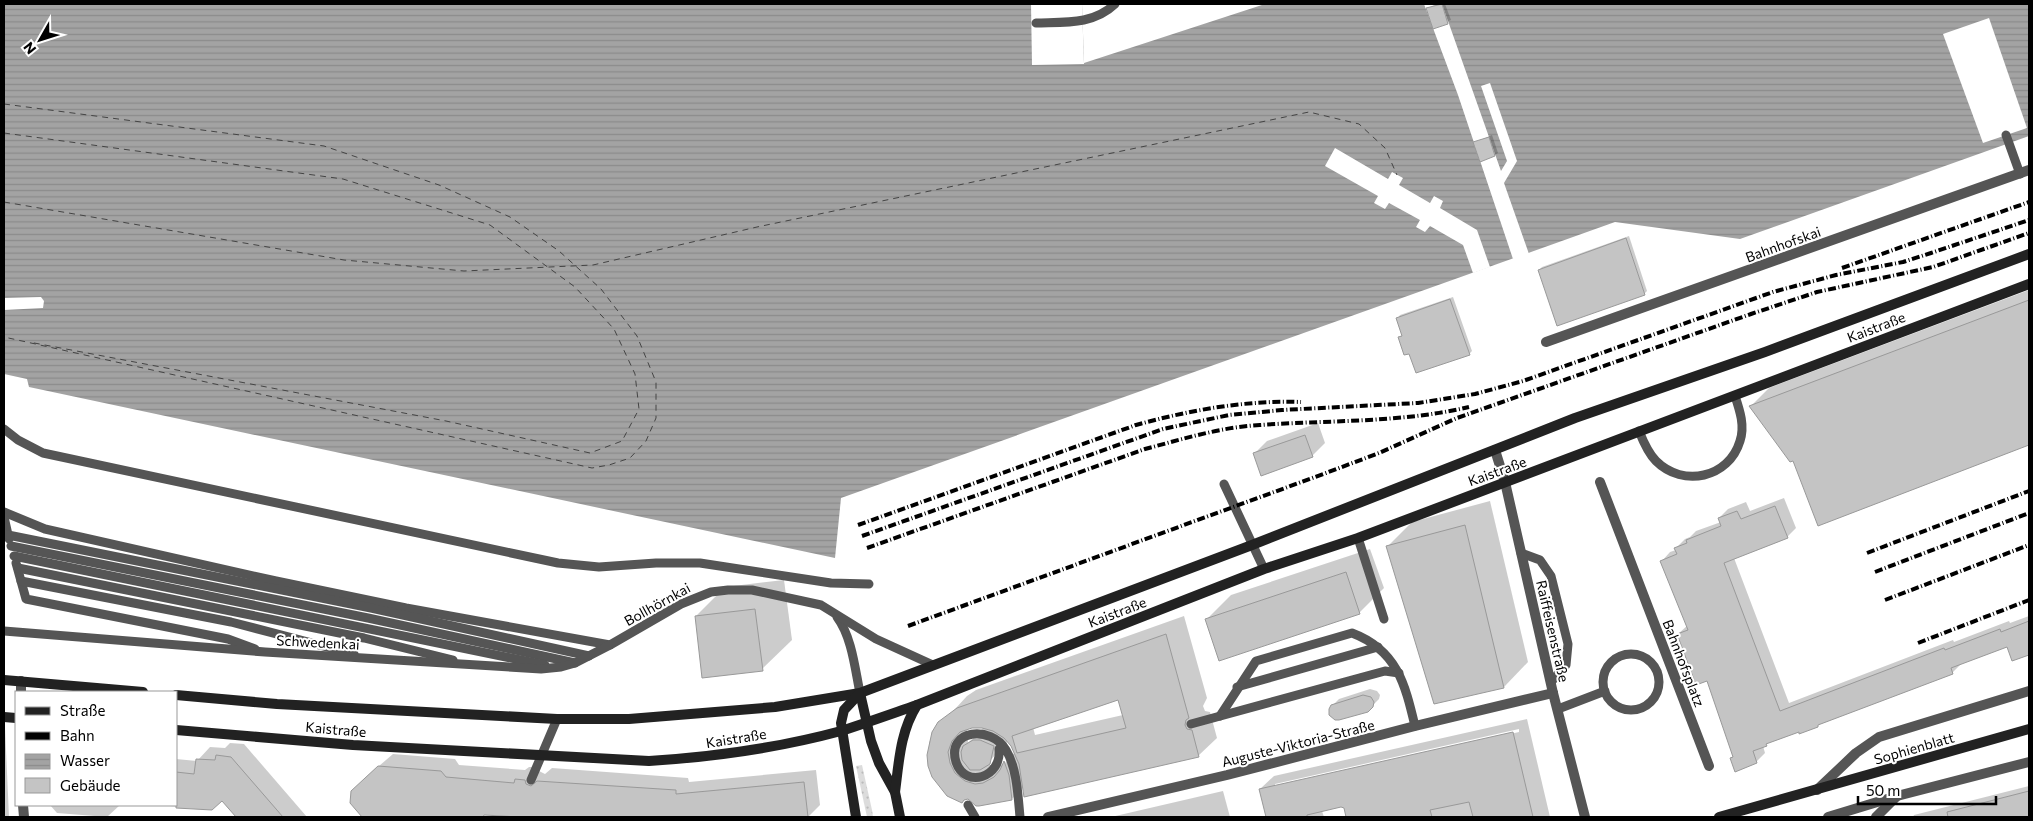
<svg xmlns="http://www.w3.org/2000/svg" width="2033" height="821" font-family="Commissioner,sans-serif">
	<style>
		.grass { fill: url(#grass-dots) }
		.water { fill: url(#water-rules) }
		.pier { fill: #fff }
		.shadow { fill: #0003; fill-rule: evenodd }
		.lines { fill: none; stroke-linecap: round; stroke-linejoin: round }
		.ferry { stroke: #444; stroke-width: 1; stroke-dasharray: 6 5; stroke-linecap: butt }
		.building { fill: #c4c4c4; stroke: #999; fill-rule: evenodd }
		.lane { stroke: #555; stroke-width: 9 }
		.street { stroke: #555; stroke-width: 10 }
		.secondary { stroke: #222; stroke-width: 10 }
		.rail { stroke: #000; stroke-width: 4; stroke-dasharray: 8 2.5 1 2.5; stroke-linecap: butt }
		.labels { text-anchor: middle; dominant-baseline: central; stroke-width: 4; stroke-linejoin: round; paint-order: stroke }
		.street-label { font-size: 14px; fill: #000; stroke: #fff }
	</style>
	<defs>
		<pattern id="grass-dots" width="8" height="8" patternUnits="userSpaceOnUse" patternTransform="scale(1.25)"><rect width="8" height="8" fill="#dcdcdc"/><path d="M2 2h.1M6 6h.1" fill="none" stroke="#bbb" stroke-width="1.8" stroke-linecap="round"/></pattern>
		<pattern id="water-rules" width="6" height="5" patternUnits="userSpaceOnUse" patternTransform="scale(1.25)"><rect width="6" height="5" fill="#a3a3a3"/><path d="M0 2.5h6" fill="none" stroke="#8b8b8b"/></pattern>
	</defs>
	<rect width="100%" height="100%" fill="#fff"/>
	<path class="grass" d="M862 765 872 810 873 817H867L856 766Z"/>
	<path class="water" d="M4 4H1082L1084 63 1265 4H2029V136L1740 239 1615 222 841 498 835 558 29 387 27 379 4 374V310L43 308 44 301 41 297 4 298Z"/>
	<g class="pier">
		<path d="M1031 4H1082L1084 64 1032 65Z"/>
		<path d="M1424 4H1442L1501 171 1507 161 1481 86 1490 83 1517 161 1504 183 1529 254 1513 259 1458 95Z"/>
		<path d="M1989 18 2027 128 1983 143 1943 34Z"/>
		<path d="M1335 148 1388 179 1392 172 1403 178 1399 185 1430 203 1434 196 1443 201 1440 208 1477 230 1490 267 1473 273 1463 245 1430 226 1425 232 1416 227 1420 220 1389 203 1385 209 1374 203 1378 196 1325 166Z"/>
	</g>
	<g class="shadow">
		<path d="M1436 4H1445L1451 20 1433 27 1427 9Z"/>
		<path d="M1492 135 1498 153 1495 155 1474 143Z"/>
		<path d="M1629 236 1647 291 1644 294 1539 270 1542 267Z"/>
		<path d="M2029 290V444L1819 525 1794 459 1751 406 1769 388Z"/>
		<path d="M1453 297 1472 351 1469 354 1410 352 1400 338 1403 334 1398 318 1400 315Z"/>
		<path d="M1318 423 1325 443 1312 456 1254 454 1267 441Z"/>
		<path d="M1784 498 1796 528 1787 537 1734 558 1789 703 1953 640 1954 642 2009 621 2010 623 2029 616V653L2013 660 2007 645 1961 662V664L1952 673 1770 742 1763 746 1765 753 1756 762 1732 758 1734 756 1708 679 1678 634 1688 625 1662 561 1670 552 1676 550V548L1685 539 1690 537 1696 531 1721 522 1719 518 1728 509 1746 502 1750 511Z"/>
		<path d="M1490 501 1528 662 1504 687 1387 547 1412 522Z"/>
		<path d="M1370 549 1384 588 1359 613 1207 619 1231 595Z"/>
		<path d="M784 580 792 640 762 669 696 616 725 587Z"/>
		<path d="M1184 616 1207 698 1203 706 1205 711 1210 712 1217 738 1198 756 1024 786 1012 799 979 805 929 766V743L933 733 967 696 976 690ZM1119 698 1123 715 1035 735 1033 727ZM970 727H984L968 743 967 730ZM1008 741 1015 752 1004 764 994 766 987 764Z"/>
		<path d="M1370 689 1377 691 1380 695 1379 699 1367 711 1332 706 1339 699Z"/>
		<path d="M1527 719 1550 817H1347L1345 806 1322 811 1324 817H1267L1260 789 1274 776ZM1519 729V732L1275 787V784Z"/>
		<path d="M4 727H5L9 817H4Z"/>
		<path d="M230 743 244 744 307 817H238L222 799 211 809 156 805H176V759L197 761 210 747 225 748Z"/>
		<path d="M393 754 455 759 459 765 525 770 529 767H538L539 771 545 774 552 768 688 778 689 782 816 770 820 805 808 817H537L486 814 482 817H363L351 803 365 778Z"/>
		<path d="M2029 786V817H1913L1914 815Z"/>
		<path d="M1223 791 1230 817H1111Z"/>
		<path d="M50 805H120L107 817 57 813Z"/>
	</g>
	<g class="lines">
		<g class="ferry">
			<path d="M4 104 324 146 439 185 510 217 559 251 601 289 637 336 656 382V418L646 441 630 458 609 465 592 468 4 337"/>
			<path d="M4 133 343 179 490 225 575 287 614 329 635 374 639 409 622 441 590 453 446 421 29 342"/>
			<path d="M4 202 344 260 464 271 593 265 757 227 1309 112 1359 124 1385 148 1397 175"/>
		</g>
	</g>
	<g class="building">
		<path d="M1442 4 1448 24 1433 29 1426 8Z"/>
		<path d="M1489 137 1495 156 1480 162 1473 142Z"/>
		<path d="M1626 238 1645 295 1557 326 1538 270Z"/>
		<path d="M1450 299 1470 355 1416 373 1409 354 1404 355 1398 337 1402 336 1396 318Z"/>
		<path d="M2029 300V445L1818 526 1793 461 1790 462 1749 406Z"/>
		<path d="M1305 435 1313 457 1261 476 1253 453Z"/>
		<path d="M1775 506 1788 538 1724 563 1780 711 1944 648 1945 650 2000 629 2001 632 2029 621V655L2012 661 2007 647 1951 668 1953 674 1818 725V727L1799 734V732L1766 744 1767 746 1753 751 1757 763 1735 772 1730 758 1733 757 1707 681 1696 685 1677 634 1688 630 1660 561 1677 554 1674 548 1687 543 1686 540 1721 526 1718 518 1737 511 1741 519Z"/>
		<path d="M1465 525 1504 688 1434 704 1386 546Z"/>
		<path d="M1346 572 1360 614 1219 661 1205 619Z"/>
		<path d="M755 609 763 671 702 678 695 616Z"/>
		<path d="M1166 634 1189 718 1186 720 1185 725 1187 729 1192 730 1199 757 1024 797 1019 764 1011 746 1004 738 993 731 982 728H972L960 732 952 741 948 752 950 763 955 773 965 781 975 784 983 783 994 777 1000 770 1004 761 1009 775 1012 800 979 806H976L968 799 964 800 962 803 947 796 932 777 928 766 927 755 932 732 938 722 957 708ZM1118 700 1126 728 1017 753 1012 736Z"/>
		<path d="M1363 695 1371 697 1374 702 1373 707 1368 712 1339 720H1335L1329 715V709L1331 705Z"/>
		<path d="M1513 732 1533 817H1473L1469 802 1430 810 1432 817H1346L1344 808 1341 807 1307 815V817H1266L1259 789Z"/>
		<path d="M973 740H980L994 746 990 764 980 770H970L962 760 961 752 963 746Z"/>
		<path d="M216 755 231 757 283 817H236L222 801 212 810 176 808V772L194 774 196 759 215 760Z"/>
		<path d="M378 766 441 771 446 777 514 783 515 779 525 780 526 784 531 786 537 781 676 790V794L804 782 808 817H519L484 815 483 817H362L350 803 351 791Z"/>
		<path d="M2029 791V817H1948L1947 812Z"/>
	</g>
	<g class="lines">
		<g class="lane">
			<path d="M1036 23C1065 22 1093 25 1115 4"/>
			<path d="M2006 135 2020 174"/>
			<path d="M4 429 18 440 43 453 558 563 599 567 656 563H700L831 583 869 584"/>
			<path d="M1639 431C1643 441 1648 453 1656 461 1683 488 1729 478 1740 441 1745 426 1740 411 1735 396"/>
			<path d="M1224 484 1264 569"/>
			<path d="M4 512 45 529 276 581 406 608 610 645"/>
			<path d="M4 517 9 539"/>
			<path d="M8 535 371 608 589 656"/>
			<path d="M1358 538 1384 619"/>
			<path d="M11 546 368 618 575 663"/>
			<path d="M1521 553 1540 560 1551 576 1568 644 1566 665 1551 682"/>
			<path d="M14 556 545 665"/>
			<path d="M16 563 26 599 228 639 255 649"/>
			<path d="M18 568 364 638 453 660"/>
			<path d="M21 581 231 622 354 654"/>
			<path d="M837 617C852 637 855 669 860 693"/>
			<path d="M4 631 265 652 541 669 561 667 575 663 610 645 681 604 711 592 728 590H752L821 605 876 639 933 665"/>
			<circle cx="1631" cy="682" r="28"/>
			<path d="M1237 687 1378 647"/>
			<path d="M1558 709 1605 691"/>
			<path d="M1220 716 1256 661 1352 633C1397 650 1405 684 1415 726"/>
			<path d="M1191 724 1385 671 1399 673"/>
			<path d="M999 749C1002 778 965 789 956 762 946 729 991 725 1006 750 1017 768 1018 796 1020 817"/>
			<path d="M531 780 557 719"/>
			<path d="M968 805 975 817"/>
		</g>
		<g class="street">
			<path d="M1546 342 2029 170"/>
			<path d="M1495 450 1505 482 1553 693 1585 817"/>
			<path d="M1600 482 1709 766"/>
			<path d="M21 681V692"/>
			<path d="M1817 790 1856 753 1879 737 2029 691"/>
			<path d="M23 805 24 817"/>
			<path d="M1048 817 1227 775 1415 726 1553 693"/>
			<path d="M1828 817 1897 796 2029 762"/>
			<path d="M1876 817 1896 797"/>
		</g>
		<g class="secondary">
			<path d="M4 680 143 692"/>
			<path d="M860 693 871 741 879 763 895 792 900 817"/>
			<path d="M176 695 277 704 557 719H629L775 707 860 693 1252 545 1575 418 1765 352 2029 254"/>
			<path d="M4 717 16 718"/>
			<path d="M176 730 353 745 649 761C713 757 778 748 841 731 866 723 891 714 917 705L1264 569 1358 538 2029 284"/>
			<path d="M895 792C899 762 900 732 917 705"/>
			<path d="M856 817 841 723 844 710 859 694"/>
			<path d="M1719 817 2029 729"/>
		</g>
		<g class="rail">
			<path d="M1842 268 2029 202"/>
			<path d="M858 525 1136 425C1190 410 1246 400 1301 402"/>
			<path d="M862 536 1163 429 1229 415 1282 410 1418 403 1475 394 1523 381 1773 292 1836 275 1903 262 1931 253 2029 220"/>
			<path d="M867 548 1145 449C1183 439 1221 427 1260 425 1330 420 1401 423 1469 407"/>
			<path d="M1867 553 2029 491"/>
			<path d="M1875 572 2029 513"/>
			<path d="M1885 600 2029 545"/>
			<path d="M908 626 1326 473 1379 453 1457 418 1751 314 1817 292 1933 267 2029 233"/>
			<path d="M1918 643 2029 600"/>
		</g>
	</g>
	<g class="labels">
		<g class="street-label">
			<text transform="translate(1783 244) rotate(-20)">Bahnhofskai</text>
			<text transform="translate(1876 327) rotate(-21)">Kaistraße</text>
			<text transform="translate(1497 471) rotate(-20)">Kaistraße</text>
			<text transform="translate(657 604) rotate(-29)">Bollhörnkai</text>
			<text transform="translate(1117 612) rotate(-21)">Kaistraße</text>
			<text transform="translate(1553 631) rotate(77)">Raiffeisenstraße</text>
			<text transform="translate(318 642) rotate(3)">Schwedenkai</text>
			<text transform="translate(1684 663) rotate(69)">Bahnhofsplatz</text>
			<text transform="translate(336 729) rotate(5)">Kaistraße</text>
			<text transform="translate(736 738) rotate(-9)">Kaistraße</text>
			<text transform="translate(1298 743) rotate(-14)">Auguste-Viktoria-Straße</text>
			<text transform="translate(1914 748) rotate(-16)">Sophienblatt</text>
		</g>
	</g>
	<rect width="2033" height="821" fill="none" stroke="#000000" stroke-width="10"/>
	<rect x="15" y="691" width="162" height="115" fill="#ffffff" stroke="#999999"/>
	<rect x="25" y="707" width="25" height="8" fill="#222222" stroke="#999999"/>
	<text x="60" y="716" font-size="15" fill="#000000">Straße</text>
	<rect x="25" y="732" width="25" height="8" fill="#000000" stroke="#999999"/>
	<text x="60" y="741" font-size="15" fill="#000000">Bahn</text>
	<rect x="25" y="754" width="25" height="15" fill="url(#water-rules)" stroke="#999999"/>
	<text x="60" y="766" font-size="15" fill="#000000">Wasser</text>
	<rect x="25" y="778" width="25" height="15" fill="#c4c4c4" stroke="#999999"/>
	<text x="60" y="791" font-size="15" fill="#000000">Gebäude</text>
	<g transform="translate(40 40) rotate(231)" stroke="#ffffff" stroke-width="4" paint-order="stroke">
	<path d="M0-4L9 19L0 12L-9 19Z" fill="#000000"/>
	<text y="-8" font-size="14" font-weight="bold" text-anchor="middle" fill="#000000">N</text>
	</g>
	<path d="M1858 796v8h138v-8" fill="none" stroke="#000000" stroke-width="2.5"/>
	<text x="1866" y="796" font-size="15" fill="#000000" stroke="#ffffff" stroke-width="4" paint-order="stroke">50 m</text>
</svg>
